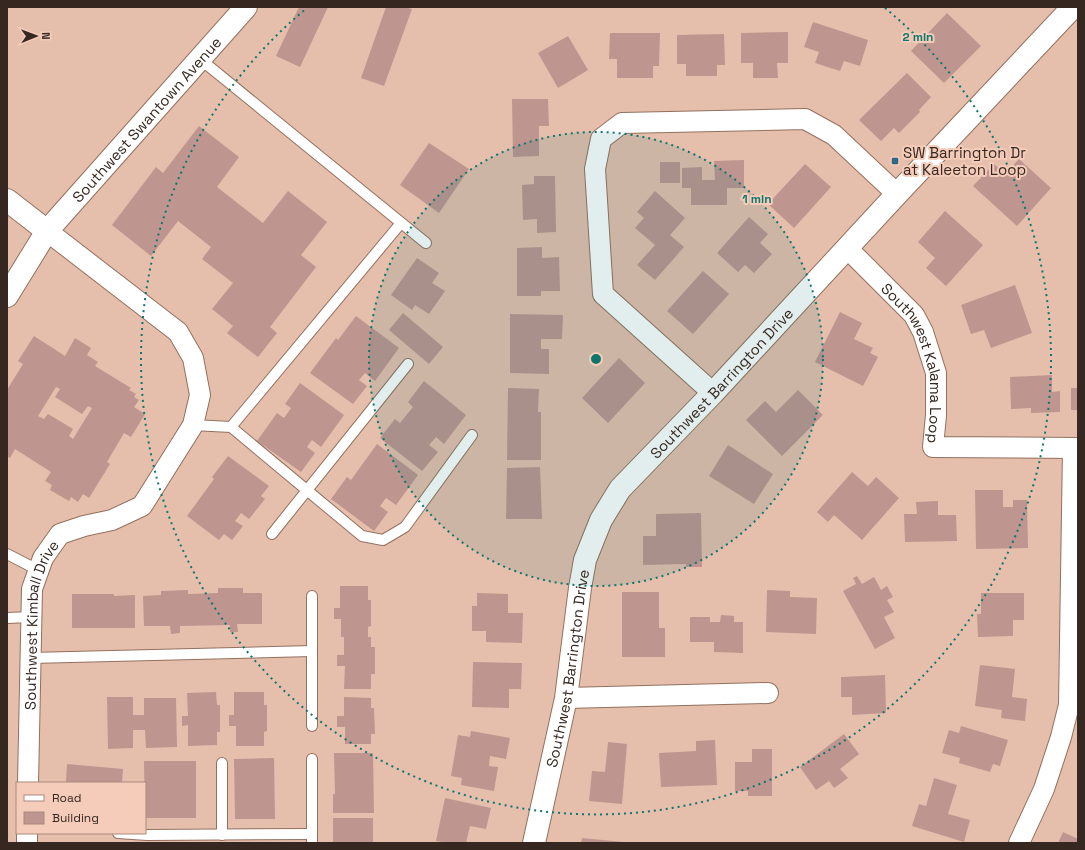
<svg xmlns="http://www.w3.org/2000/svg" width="1085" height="850" font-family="'Space Grotesk',sans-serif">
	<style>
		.building { fill: #bf958f; fill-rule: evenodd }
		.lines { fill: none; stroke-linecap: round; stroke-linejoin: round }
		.lane-casing { stroke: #93705f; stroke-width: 12 }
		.street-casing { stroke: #93705f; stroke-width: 22 }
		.secondary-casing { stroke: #93705f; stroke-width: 24 }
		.lane { stroke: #fff; stroke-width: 10 }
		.street { stroke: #fff; stroke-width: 20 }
		.secondary { stroke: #fff; stroke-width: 22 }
		.ring { fill: none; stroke: #0f766e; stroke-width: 2; stroke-dasharray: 2 4 }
		.poi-dot { fill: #2e6982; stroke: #f4ccb9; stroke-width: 1.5 }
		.labels { text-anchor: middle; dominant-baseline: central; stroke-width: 4; stroke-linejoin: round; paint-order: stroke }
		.street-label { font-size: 15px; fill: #362820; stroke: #f4ccb9 }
		.poi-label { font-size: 15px; fill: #362820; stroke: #f4ccb9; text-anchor: start }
		.centre { fill: #0f766e; stroke: #f4ccb9; stroke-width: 2 }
		.ring-label { font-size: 12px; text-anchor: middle; font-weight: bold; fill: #0f766e; stroke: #f4ccb9; stroke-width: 4; stroke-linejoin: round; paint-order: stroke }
	</style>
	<rect width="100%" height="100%" fill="#e6bfac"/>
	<g class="building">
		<path d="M299 7H328L300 67 276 56Z"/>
		<path d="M386 7H405L412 9 384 86 361 78Z"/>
		<path d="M947 13 981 46 944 83 911 51Z"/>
		<path d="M813 22 868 40 860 66 844 61 840 71 815 63 819 52 804 47Z"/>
		<path d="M788 32V63H777L778 78H753V63H741V33Z"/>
		<path d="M610 33H660L659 66H653V78H617V59H609Z"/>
		<path d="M724 34 725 65H717V76H686V64H677V35Z"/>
		<path d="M568 36 588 70 558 88 538 53Z"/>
		<path d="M907 73 931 97 919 110 920 112 899 133 894 128 881 141 859 120Z"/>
		<path d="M512 99H548L549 126H539V156L513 157Z"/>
		<path d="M199 126 239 157 217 187 263 223 288 191 327 222 301 255 316 267 270 327 277 333 258 357 227 333 233 326 212 309 233 283 202 259 211 247 178 221 151 256 112 225 156 167 163 173Z"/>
		<path d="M429 143 469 169 439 213 400 185Z"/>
		<path d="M1019 159 1051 188 1017 226 973 186 994 164 1005 174Z"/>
		<path d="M744 160V188H727V205H691V188H682V168L702 167V180H715L714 161Z"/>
		<rect x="660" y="162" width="20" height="21"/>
		<path d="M805 164 831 187 794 228 768 204Z"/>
		<path d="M534 176H555L556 232 537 233V219L523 220 522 185 534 184Z"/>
		<path d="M655 191 685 218 670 235 684 247 655 280 637 265 655 245 635 228 644 218 637 212Z"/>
		<path d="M945 211 983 245 946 286 926 268 935 258 918 242Z"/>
		<path d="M749 217 768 234 760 243 772 254 754 273 745 265 738 272 717 253Z"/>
		<path d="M542 247V258L559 257 560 291H541V296H517V248Z"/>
		<path d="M417 258 439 273 432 283 445 291 429 314 415 305 412 310 391 295Z"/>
		<path d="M703 271 729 294 693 334 667 311Z"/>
		<path d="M1015 285 1032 333 991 348 984 330 971 334 961 305Z"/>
		<path d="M840 312 862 323 854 339 873 348 870 353 878 357 863 386 815 362Z"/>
		<path d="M403 313 443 347 429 364 389 330Z"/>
		<path d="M510 314 563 315 562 339H541V349H549V374L510 373Z"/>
		<path d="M356 316 399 348 375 381 365 373 359 380 367 386 353 404 310 373 336 338 338 340Z"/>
		<path d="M34 336 65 356 75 338 91 348 87 355 98 362 95 366 131 388 129 390 136 394 134 397 139 400 134 407 145 414 131 437 124 433 107 462 110 464 89 498 83 494 78 502 71 497 69 501 50 490 52 485 45 481 51 472 15 449 10 458 7 456V390L23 364 18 361ZM56 387 60 389 55 397 82 414 88 406 92 408 73 439 69 436 73 429 48 414 44 419 38 416Z"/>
		<path d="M619 358 645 383 608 423 582 398Z"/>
		<path d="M1052 375V392L1060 391V412L1031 413V408L1011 409 1010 377Z"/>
		<path d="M424 381 466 415 444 444 436 437 429 445 438 452 422 471 380 438 395 419 400 423 413 407 408 402Z"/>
		<path d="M300 383 344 415 321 447 312 440 307 447 315 453 301 472 257 441 277 413 284 418 291 408 285 404Z"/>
		<path d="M508 388 539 389 538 412H541V460H507Z"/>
		<rect x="1071" y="388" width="7" height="22"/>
		<path d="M798 390 823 415 782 456 746 420 765 401 776 412Z"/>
		<path d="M377 444 418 475 396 505 386 498 380 506 388 512 374 531 331 499 347 477 351 480Z"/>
		<path d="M728 445 773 474 754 504 709 476Z"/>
		<path d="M228 456 269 486 261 496 265 499 249 519 241 513 235 521 243 526 232 540 224 534 219 540 187 516 214 479 212 477Z"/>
		<path d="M540 467 542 519H506L507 468Z"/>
		<path d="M852 472 868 486 876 477 899 498 862 540 834 515 828 522 817 512Z"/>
		<path d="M975 490H1003V507H1013V500H1027L1028 548 976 549Z"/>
		<path d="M938 501V515H956L957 541 905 542 904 514H917L916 502Z"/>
		<path d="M701 513 702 567H686V564L643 565V536H656V514Z"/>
		<path d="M857 576 862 584 874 577 881 590 887 586 893 597 887 600 894 612 884 617 895 638 875 649 843 591 856 584 853 578Z"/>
		<path d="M340 586H368V600H371V626L368 627V637H371V647H375V674H371V689H344L345 666H337V655H344V637H341V619H334V608H340Z"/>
		<path d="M218 588H243V593H262V624H237L238 632H230V625L180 626V633L171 634 170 626H144L143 596 161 595V591L188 590V594L218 593Z"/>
		<path d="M767 590 790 591V597L817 598 816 634 766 632Z"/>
		<path d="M622 592H659V628H665V657H622Z"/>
		<path d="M477 593 508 594V613H523L522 643 486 642V631H472V606H477Z"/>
		<path d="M981 593H1024V620H1013V636L978 637 977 614H981Z"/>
		<path d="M72 594H114V596L135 595V628H72Z"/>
		<path d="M721 615 734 616V622H743V653L714 652V642H690V617H710V622H720Z"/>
		<path d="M473 662 522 663 521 689H509V708L472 707Z"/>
		<path d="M980 665 1015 669 1012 697 1027 699 1025 721 1001 718 1002 710 975 706Z"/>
		<path d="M885 675 886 713 852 715V697H841V677Z"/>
		<path d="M216 692 217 705H220V732H217V745L188 746V725L182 726V716H188L187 693Z"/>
		<path d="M234 692H264V705H267V731L264 732V746H236V726H229V715H234Z"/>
		<path d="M107 697H133V715H144V698H176L177 747 146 748 145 730H133V748L108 749Z"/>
		<path d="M344 697 371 698V708H374L375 734H371V744H345V727H337V716H344Z"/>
		<path d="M961 726 1008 740 1000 766 993 764 990 772 959 763 960 758 942 753 949 730 959 733Z"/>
		<path d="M471 731 510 738 506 759 490 756 489 766 498 767 494 791 461 785 462 778 451 776 458 735 470 737Z"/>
		<path d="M844 734 859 754 840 769 848 778 834 788 829 781 816 790 800 767Z"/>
		<path d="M715 740 717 785 661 787 659 753 696 751V741Z"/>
		<path d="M608 742 627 744 622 804 589 801 592 771 605 772Z"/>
		<path d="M752 749H772V796H748V791H735V762H752Z"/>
		<path d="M334 753H373L374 813H333V794H335Z"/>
		<path d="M274 758 275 819H235L234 759Z"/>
		<path d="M144 761H196V818H145Z"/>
		<path d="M67 764 123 769 122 783H66Z"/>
		<path d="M934 778 957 785 948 814 970 820 964 842 912 826 919 804 926 806Z"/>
		<path d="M445 798 491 808 486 829 470 826 466 843H448L436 841Z"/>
		<rect x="333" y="818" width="40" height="25"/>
		<path d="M1063 832 1078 839V843H1058Z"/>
		<path d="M582 838 624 842V843H581Z"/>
	</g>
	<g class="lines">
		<g class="lane-casing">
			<g id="lane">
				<path d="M200 59 426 243"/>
				<path d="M193 425 231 427 362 536 383 540 405 527 472 435"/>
				<path d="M231 427 401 223"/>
				<path d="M272 534 408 364"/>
				<path d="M7 554 38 570"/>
				<path d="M312 596V726"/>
				<path d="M7 618 31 617"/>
				<path d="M30 658 312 651"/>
				<path d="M312 759V843"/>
				<path d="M118 833 147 835 312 834"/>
				<path d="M222 835V763"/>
			</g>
		</g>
		<g class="street-casing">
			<g id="street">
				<path id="s1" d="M847 248 914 315 923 332 936 373V415L933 447 1078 448"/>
				<path d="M713 393 603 294 595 169 601 139 622 123 805 119 834 135 897 194"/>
				<path d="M566 698 768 693"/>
				<path id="s2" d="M28 783 32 589 43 558 60 534 84 526 112 520 142 506 193 425 200 395 193 358 178 332 47 231"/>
				<path d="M27 843V833"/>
				<path d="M1019 843 1044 789 1061 737 1069 705 1073 448"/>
			</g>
		</g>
		<g class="secondary-casing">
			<g id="secondary">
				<path d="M7 200 47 231"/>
				<path id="s3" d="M7 296 47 231 246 7"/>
				<path id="s4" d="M534 843 566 698 580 588 585 560 601 520 620 489 713 393 897 194 1073 7"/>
			</g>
		</g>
		<use href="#lane" class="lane"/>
		<use href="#street" class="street"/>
		<use href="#secondary" class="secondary"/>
	</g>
	<circle cx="596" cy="359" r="227" fill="#0f766e" fill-opacity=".12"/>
	<g class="ring">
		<circle cx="596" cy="359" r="227"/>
		<path d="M885 8A455 455 0 1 1 307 8"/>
	</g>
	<rect class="poi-dot" x="891" y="157" width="8" height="8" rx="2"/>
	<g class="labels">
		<g class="street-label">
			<text stroke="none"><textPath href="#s3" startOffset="226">Southwest Swantown Avenue</textPath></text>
			<text stroke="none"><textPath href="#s1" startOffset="140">Southwest Kalama Loop</textPath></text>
			<text stroke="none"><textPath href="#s4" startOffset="514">Southwest Barrington Drive</textPath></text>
			<text stroke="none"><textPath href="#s2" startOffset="160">Southwest Kimball Drive</textPath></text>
			<text stroke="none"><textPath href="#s4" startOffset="178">Southwest Barrington Drive</textPath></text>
		</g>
		<g class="poi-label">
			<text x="903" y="152">SW Barrington Dr<tspan x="903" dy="17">at Kaleeton Loop</tspan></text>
		</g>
	</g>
	<circle cx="596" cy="359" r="6" class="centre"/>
	<g class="ring-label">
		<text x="918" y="41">2 min</text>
		<text x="757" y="203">1 min</text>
	</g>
	<rect width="1085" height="850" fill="none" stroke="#362820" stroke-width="16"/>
	<rect x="16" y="782" width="130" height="52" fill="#f4ccb9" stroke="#a88a7c"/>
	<rect x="24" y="795" width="20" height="6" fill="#ffffff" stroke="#a88a7c"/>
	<text x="52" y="802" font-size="12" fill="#362820">Road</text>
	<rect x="24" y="812" width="20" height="12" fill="#bf958f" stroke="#a88a7c"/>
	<text x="52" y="822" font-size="12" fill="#362820">Building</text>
	<g transform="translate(36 36) rotate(89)" stroke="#f4ccb9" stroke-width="3" paint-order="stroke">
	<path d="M0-3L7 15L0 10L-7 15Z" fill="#362820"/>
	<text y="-6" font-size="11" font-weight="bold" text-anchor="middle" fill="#362820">N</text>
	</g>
</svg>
